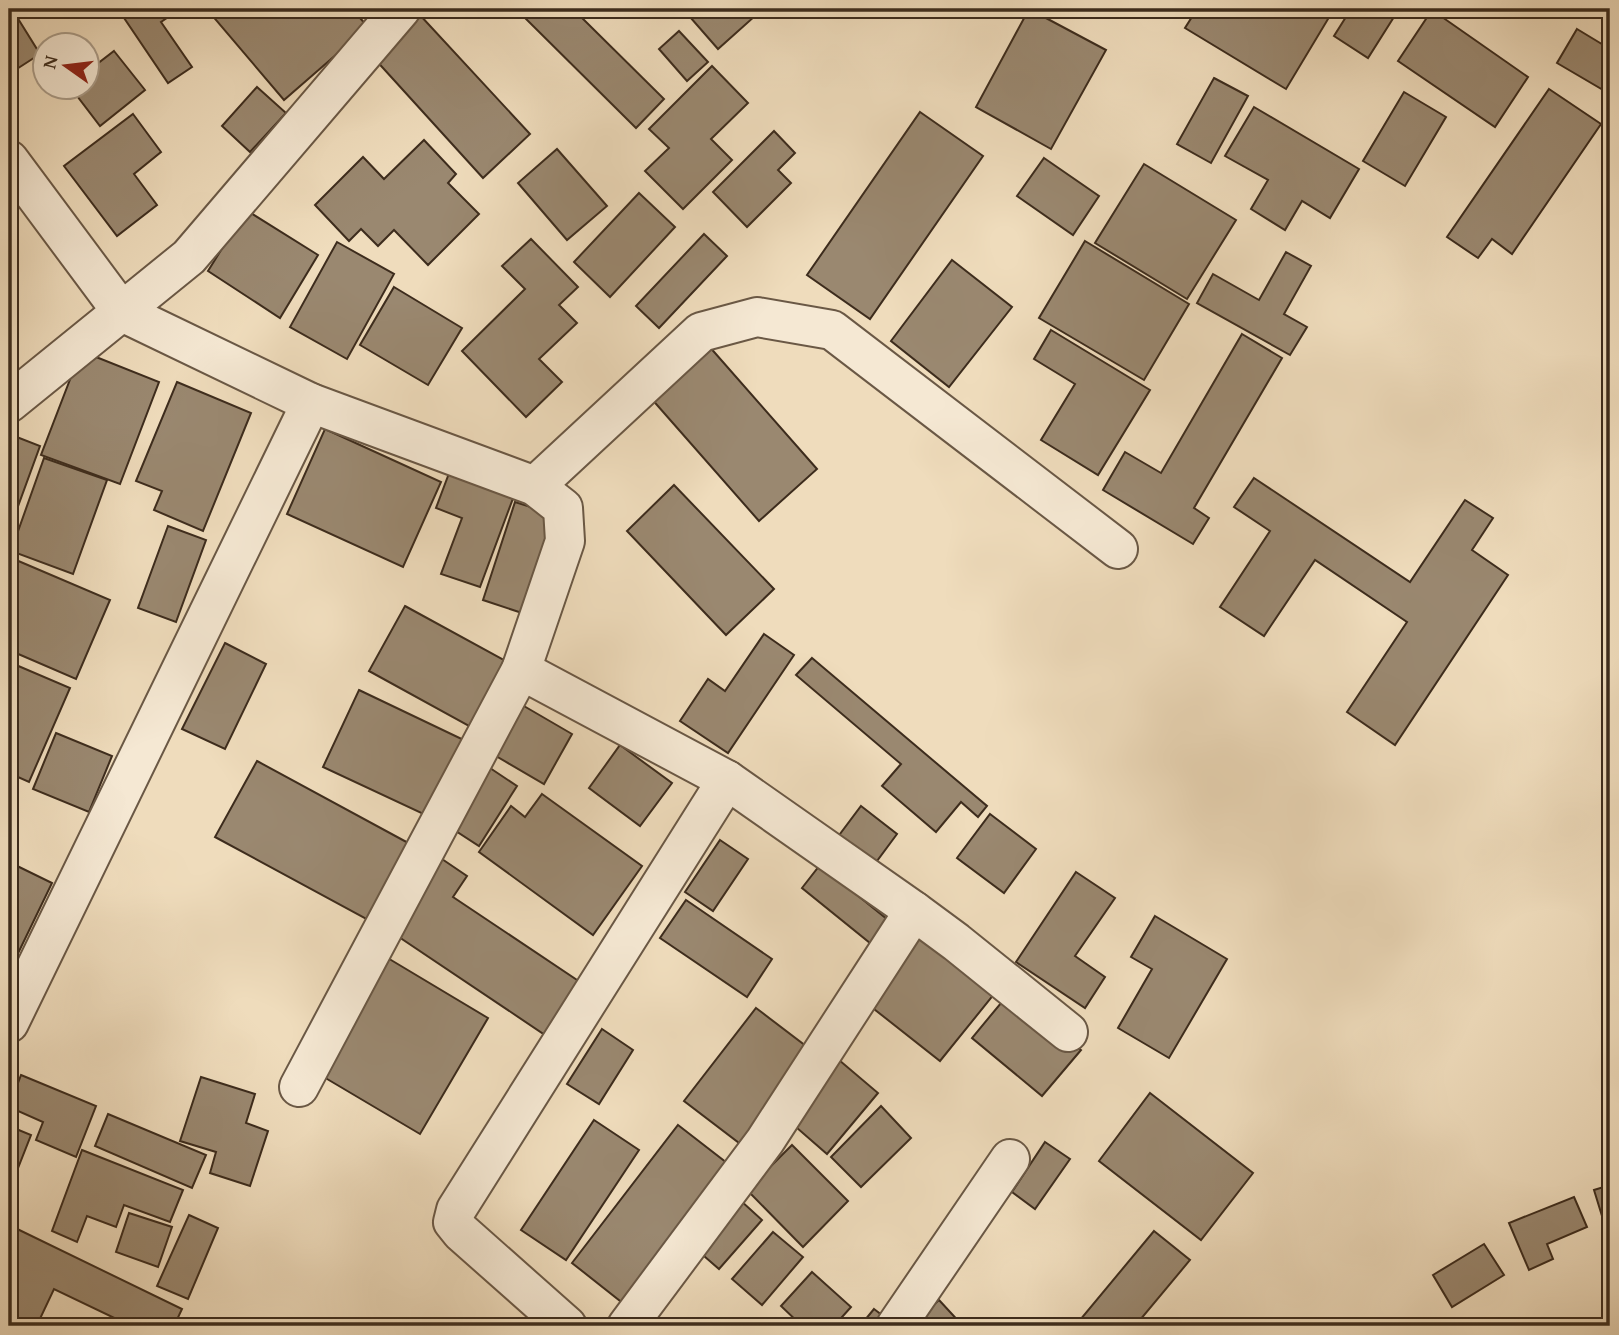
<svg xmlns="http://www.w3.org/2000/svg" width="1619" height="1335" font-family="'Gentium Book Plus',serif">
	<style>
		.building { fill: #9a8870; stroke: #3d2c1d; stroke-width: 2 }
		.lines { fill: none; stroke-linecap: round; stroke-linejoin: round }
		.minor-casing { stroke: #6a5845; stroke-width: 42 }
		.minor { stroke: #f5e8d3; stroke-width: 38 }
	</style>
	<rect width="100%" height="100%" fill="#efdcbc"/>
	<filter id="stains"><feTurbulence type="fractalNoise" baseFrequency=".00286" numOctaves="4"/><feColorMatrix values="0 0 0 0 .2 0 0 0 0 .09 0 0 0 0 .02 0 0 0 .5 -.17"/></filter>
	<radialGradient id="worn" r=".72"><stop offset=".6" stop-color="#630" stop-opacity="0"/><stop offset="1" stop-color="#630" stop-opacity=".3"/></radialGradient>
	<g class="building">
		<path d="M9 9H12L40 54 9 74Z"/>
		<path d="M118 9H180L161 22 192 67 168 83Z"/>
		<path d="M215 9H352L368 27 284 100 210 13Z"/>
		<path d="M516 9H573L664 99 636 128Z"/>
		<path d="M683 9H749L755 16 718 49Z"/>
		<path d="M1029 9 1106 50 1051 149 976 107Z"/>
		<path d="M1197 9H1334L1286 89 1185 28Z"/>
		<path d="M1351 9H1399L1368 58 1334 36Z"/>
		<path d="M1432 10 1528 77 1495 127 1398 61Z"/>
		<path d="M419 14 530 134 483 178 373 57Z"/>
		<path d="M1577 29 1610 49V94L1557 63Z"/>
		<path d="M679 31 708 62 687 81 659 49Z"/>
		<path d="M114 51 145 90 100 126 71 88H88V71Z"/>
		<path d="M712 66 748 103 711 139 732 160 683 209 645 171 669 148 649 129Z"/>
		<path d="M1214 78 1248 96 1211 163 1177 144Z"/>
		<path d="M257 87 286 113 250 152 222 126Z"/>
		<path d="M1549 89 1601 124 1512 254 1492 239 1478 258 1447 237Z"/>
		<path d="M1404 92 1446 117 1405 186 1363 161Z"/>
		<path d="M1254 107 1359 169 1330 218 1302 201 1285 230 1251 209 1268 180 1225 156Z"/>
		<path d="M920 112 983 156 870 319 807 275Z"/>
		<path d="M133 114 161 152 134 174 157 205 117 236 64 166Z"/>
		<path d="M774 131 795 153 778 170 791 183 747 227 713 192Z"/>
		<path d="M424 140 456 174 448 183 479 214 428 265 394 230 378 246 361 229 349 241 315 205 363 157 384 179Z"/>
		<path d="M557 149 607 206 567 240 518 183Z"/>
		<path d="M1044 158 1099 196 1073 235 1017 196Z"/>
		<path d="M1144 164 1236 220 1187 299 1095 243Z"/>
		<path d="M639 193 675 227 610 297 574 262Z"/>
		<path d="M246 210 318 255 280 318 208 271Z"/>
		<path d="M704 234 727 256 659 328 636 306Z"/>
		<path d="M531 239 578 287 559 305 577 323 539 359 562 382 526 417 462 351 525 289 502 266Z"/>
		<path d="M1085 241 1189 304 1144 380 1039 318Z"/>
		<path d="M337 242 394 274 347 359 290 327Z"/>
		<path d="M1286 252 1311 266 1284 314 1307 327 1290 355 1197 303 1213 274 1259 300Z"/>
		<path d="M952 260 1012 307 949 387 891 341Z"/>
		<path d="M394 287 462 328 428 385 360 345Z"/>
		<path d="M1051 330 1150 390 1098 475 1041 440 1075 384 1034 359Z"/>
		<path d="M1242 334 1282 358 1194 508 1209 518 1193 544 1103 490 1125 452 1161 473Z"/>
		<path d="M708 345 817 469 759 521 650 397Z"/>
		<path d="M81 351 159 382 120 484 41 455Z"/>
		<path d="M177 382 251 413 203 531 154 510 162 491 136 481Z"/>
		<path d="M325 429 441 482 403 567 287 514Z"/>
		<path d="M9 434 40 446 9 531Z"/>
		<path d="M44 458 107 480 73 574 11 551Z"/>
		<path d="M451 468 515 493 480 587 441 574 462 518 436 508Z"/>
		<path d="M1254 478 1410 582 1465 500 1493 518 1472 550 1508 575 1395 745 1347 712 1407 622 1315 560 1264 636 1220 607 1270 531 1234 507Z"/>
		<path d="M674 485 774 589 726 635 627 531Z"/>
		<path d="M515 502 559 516 528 615 483 600Z"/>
		<path d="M168 526 206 540 176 622 138 608Z"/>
		<path d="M9 557 110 600 76 679 9 650Z"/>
		<path d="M405 606 513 665 478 731 369 671Z"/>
		<path d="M764 634 794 655 728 753 680 721 708 679 725 691Z"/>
		<path d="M225 643 266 664 225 749 182 729Z"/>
		<path d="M812 658 987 806 978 817 961 802 936 832 882 786 901 764 796 675Z"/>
		<path d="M9 662 70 688 29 782 9 773Z"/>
		<path d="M359 690 468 742 432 818 323 767Z"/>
		<path d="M517 702 572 734 544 784 489 752Z"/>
		<path d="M56 733 112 756 89 812 33 789Z"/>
		<path d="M620 745 672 783 640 826 589 788Z"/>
		<path d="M257 761 412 845 370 921 215 837Z"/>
		<path d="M484 764 517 786 479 846 445 824Z"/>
		<path d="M542 794 642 866 593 935 479 852 511 806 525 817Z"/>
		<path d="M861 806 897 834 871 869 834 842Z"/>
		<path d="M990 814 1036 849 1004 893 957 858Z"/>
		<path d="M720 840 748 859 713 911 685 892Z"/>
		<path d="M439 857 467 876 453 897 583 984 548 1037 390 931Z"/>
		<path d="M9 862 52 883 9 972Z"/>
		<path d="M820 865 888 920 870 943 802 888Z"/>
		<path d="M1076 872 1115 898 1075 956 1105 977 1085 1008 1016 962Z"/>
		<path d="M686 900 772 959 747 997 660 938Z"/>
		<path d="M1155 916 1227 959 1169 1058 1118 1028 1152 969 1131 957Z"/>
		<path d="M918 925 999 988 940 1061 860 998Z"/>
		<path d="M386 957 488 1018 420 1134 317 1073Z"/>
		<path d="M1011 991 1081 1050 1042 1096 972 1038Z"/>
		<path d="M756 1008 819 1056 747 1149 684 1101Z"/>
		<path d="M602 1029 633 1050 599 1104 567 1084Z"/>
		<path d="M839 1060 878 1093 827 1154 789 1121Z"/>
		<path d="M21 1075 96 1106 76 1157 36 1140 43 1122 9 1107Z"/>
		<path d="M201 1077 255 1094 246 1123 268 1131 250 1186 210 1173 216 1152 180 1141Z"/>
		<path d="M1150 1093 1253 1173 1201 1240 1099 1161Z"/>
		<path d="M881 1106 911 1138 861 1187 831 1157Z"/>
		<path d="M108 1114 206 1155 192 1188 95 1146Z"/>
		<path d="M594 1120 639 1150 566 1260 521 1230Z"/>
		<path d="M678 1125 736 1170 629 1308 572 1263Z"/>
		<path d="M9 1126 31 1135 9 1191Z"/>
		<path d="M1045 1142 1070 1159 1035 1209 1012 1192Z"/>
		<path d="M792 1145 848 1201 803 1247 747 1190Z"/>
		<path d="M82 1150 183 1190 170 1222 124 1205 116 1227 87 1216 77 1242 52 1231Z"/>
		<path d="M1610 1185V1242L1594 1190Z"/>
		<path d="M1574 1197 1587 1227 1547 1244 1553 1259 1529 1270 1509 1223Z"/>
		<path d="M740 1200 762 1220 719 1269 697 1250Z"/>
		<path d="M129 1213 172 1227 158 1267 116 1252Z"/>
		<path d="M189 1215 218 1228 188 1299 157 1286Z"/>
		<path d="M9 1225 182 1309 174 1326H131L54 1289 37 1325 39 1326H9Z"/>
		<path d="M1154 1231 1190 1260 1135 1326H1075Z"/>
		<path d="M773 1232 803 1257 762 1305 732 1279Z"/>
		<path d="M1484 1244 1504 1275 1452 1307 1433 1275Z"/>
		<path d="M812 1272 851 1307 834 1326H802L781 1306Z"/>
		<path d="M939 1300 963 1326H911Z"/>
		<path d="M874 1309 891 1322 888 1326H860Z"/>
	</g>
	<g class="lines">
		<g class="minor-casing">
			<g id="minor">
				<path d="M9 160 122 312 311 403 535 486 563 508 565 541 521 670 299 1087"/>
				<path d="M9 403 189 257 401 9"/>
				<path d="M535 486 701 332 757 317 832 330 1118 549"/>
				<path d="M521 670 727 780 914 911 956 942 1068 1032"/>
				<path d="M9 1023 311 403"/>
				<path d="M567 1326 461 1232 453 1222 456 1210 727 780"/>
				<path d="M627 1326 765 1141 914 911"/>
				<path d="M896 1326 1010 1159"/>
			</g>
		</g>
		<use href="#minor" class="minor"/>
	</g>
	<rect width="1619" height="1335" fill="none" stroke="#efdcbc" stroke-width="35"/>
	<rect x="10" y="10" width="1598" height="1314" fill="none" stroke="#3d2c1d" stroke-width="3.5"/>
	<rect x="18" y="18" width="1584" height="1300" fill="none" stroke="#3d2c1d" stroke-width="2"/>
	<g transform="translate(66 66) rotate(284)"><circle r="33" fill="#f5e8d3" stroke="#ab9d8a" stroke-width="2"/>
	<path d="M0-5L12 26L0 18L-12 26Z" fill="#8f2418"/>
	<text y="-10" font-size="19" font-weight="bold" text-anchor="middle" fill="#3d2c1d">N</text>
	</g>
	<rect width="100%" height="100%" filter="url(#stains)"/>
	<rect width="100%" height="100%" fill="url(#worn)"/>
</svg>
